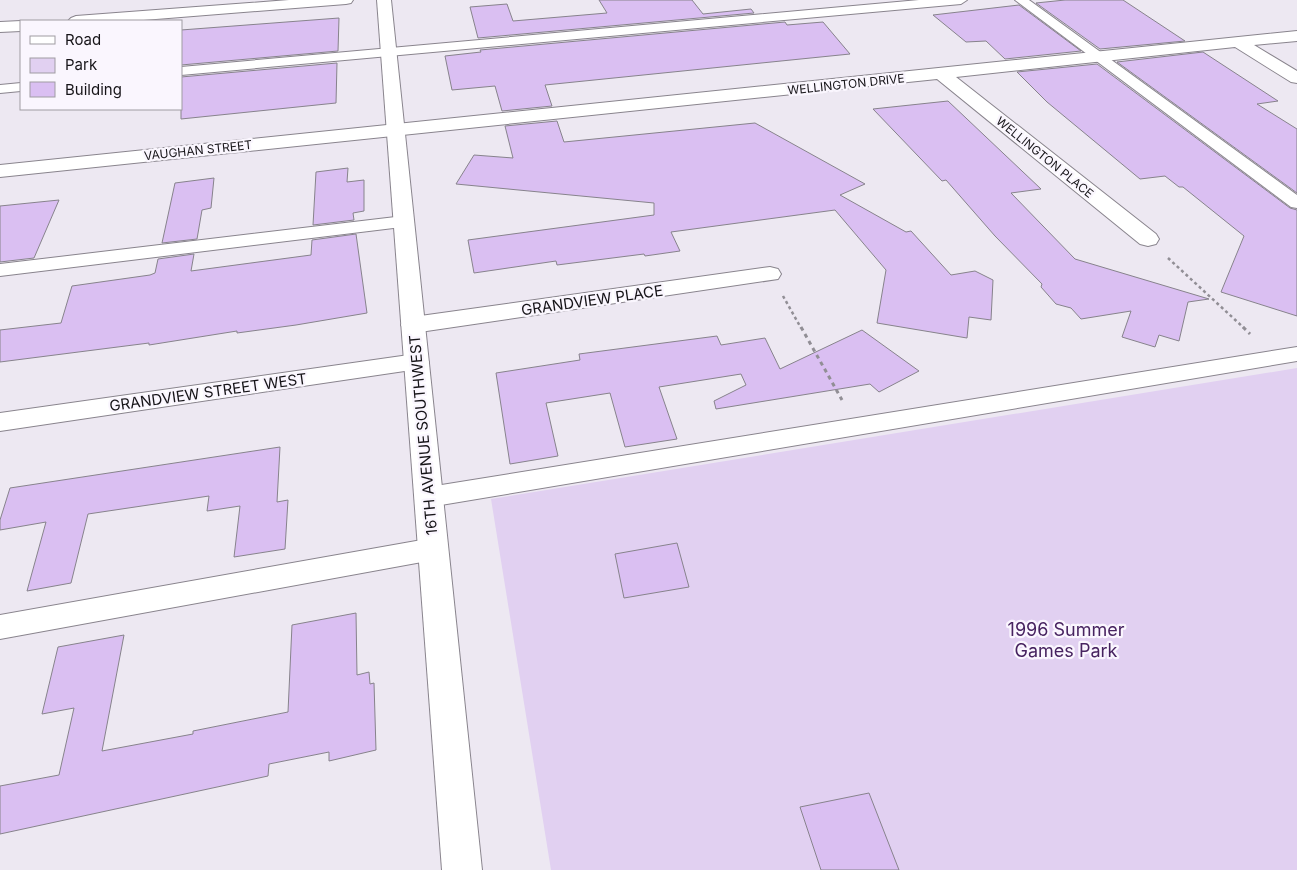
<svg xmlns="http://www.w3.org/2000/svg" width="1297" height="870" font-family="Inter,sans-serif">
	<style>
		.green { fill: #e1d0f1 }
		.building { fill: #dabff2; stroke: #87838c }
		.lines { fill: none; stroke-linecap: round; stroke-linejoin: round }
		.service-casing { stroke: #89848d; stroke-width: 2 }
		.minor-casing { stroke: #89848d; stroke-width: 2 }
		.tertiary-casing { stroke: #89848d; stroke-width: 2 }
		.path-far1 { stroke: #918e95; stroke-width: 2.5; stroke-dasharray: 3 3; stroke-linecap: butt }
		.path { stroke: #918e95; stroke-width: 3; stroke-dasharray: 4 4; stroke-linecap: butt }
		.service { fill: #fff; fill-rule: evenodd }
		.minor { fill: #fff; fill-rule: evenodd }
		.tertiary { fill: #fff; fill-rule: evenodd }
		.labels { text-anchor: middle; dominant-baseline: central; stroke-width: 4.5; stroke-linejoin: round; paint-order: stroke }
		.far-street-label { font-size: 12px; fill: #161418; stroke: #faf6fe }
		.street-label { font-size: 15px; fill: #161418; stroke: #faf6fe }
		.near-park-label { font-size: 18px; fill: #472360; stroke: #faf6fe }
	</style>
	<rect width="100%" height="100%" fill="#ede8f2"/>
	<path class="green" d="M1297 368V870H551L491 499Z"/>
	<g class="building">
		<path d="M599 0H692L703 14 751 9 754 13 478 38 470 7 507 4 513 21 607 13Z"/>
		<path d="M1065 0H1123L1185 41 1100 49 1036 3Z"/>
		<path d="M1019 5 1081 51 1005 59 986 41 966 42 933 15Z"/>
		<path d="M339 18 338 51 181 65V30Z"/>
		<path d="M785 22 787 25 823 22 850 54 545 85 552 106 502 111 495 86 452 90 445 56 481 52 480 50Z"/>
		<path d="M1203 52 1278 101 1257 104 1297 129V193L1117 62Z"/>
		<path d="M337 63 336 103 181 119V77Z"/>
		<path d="M1097 64 1290 208 1297 210V316L1221 292 1244 236 1183 187H1179L1165 176 1140 179 1047 102 1017 72Z"/>
		<path d="M948 101 1041 189 1011 193 1075 259 1209 299 1188 302 1179 341 1159 335 1155 347 1122 337 1131 311 1081 319 1071 308 1056 304 1041 287 1042 284 995 236 946 180 942 181 873 109Z"/>
		<path d="M557 121 564 142 755 123 865 184 840 195 906 232 911 231 951 275 975 271 993 280 991 320 969 317 967 338 877 323 886 270 835 210 671 232 680 251 645 256 644 254 557 265 556 261 474 273 468 240 654 215V203L456 184 474 155 513 158 505 126Z"/>
		<path d="M348 168 347 182 364 180V211L353 213 354 220 313 225 316 172Z"/>
		<path d="M214 178 211 208 202 210 197 239 162 243 175 183Z"/>
		<path d="M59 200 34 258 0 262V206Z"/>
		<path d="M356 234 367 313 296 325 237 333V331L149 345V343L0 362V330L61 323 72 286 150 275 155 273 158 259 194 254 191 271 311 255 312 240Z"/>
		<path d="M862 330 919 371 879 392 870 384 716 409 714 401 746 385 741 374 659 387 677 439 625 447 610 393 546 403 558 456 510 464 496 373 580 360 579 354 717 336 721 345 765 338 780 369Z"/>
		<path d="M280 447 277 502 288 500 285 549 234 557 240 506 207 511 209 496 88 514 71 583 27 591 46 522 0 530V520L10 488Z"/>
		<path d="M677 543 689 587 624 598 615 554Z"/>
		<path d="M356 613 357 675 369 672 370 684 374 683 376 750 329 761V752L269 764 268 776 0 834V786L59 775 74 708 42 714 58 647 124 635 102 751 193 734V731L288 712 292 625Z"/>
		<path d="M869 793 899 870H821L800 807Z"/>
	</g>
	<g class="lines">
		<g class="service-casing">
			<g id="service">
				<path d="M919 0H967L961 4 181 75V67Z"/>
				<path d="M1015 0H1029L1297 195V208L1291 207Z"/>
				<path d="M21 83V91L0 93V85Z"/>
				<path d="M404 216 410 218 413 222 410 226 0 276V264Z"/>
				<path d="M1297 347V361L429 507 420 504 416 497 420 490 429 487Z"/>
				<path d="M433 538 442 542 446 549 442 556 433 560 0 639V615Z"/>
			</g>
		</g>
		<g class="minor-casing">
			<g id="minor">
				<path d="M289 0H353L351 3 346 4 131 21H68L71 18 76 16Z"/>
				<path d="M21 21V31L0 32V22Z"/>
				<path d="M1297 31V41L1254 45 1297 71V83L1291 82 1235 47 956 77 1156 234 1159 239 1156 244 1148 246 1140 244 937 79 0 177V165Z"/>
				<path d="M770 267 778 269 781 274 778 279 413 333 404 330 401 325 404 320 413 317Z"/>
				<path d="M416 354 425 356 429 362 425 368 0 431V413Z"/>
			</g>
		</g>
		<g class="tertiary-casing">
			<path id="tertiary" d="M377 0H391L482 870H442Z"/>
		</g>
		<g class="path-far1">
			<path d="M1168 258 1244 328"/>
			<path d="M783 296 801 328"/>
		</g>
		<g class="path">
			<path d="M801 327 842 400"/>
			<path d="M1243 327 1250 334"/>
		</g>
		<use href="#service" class="service"/>
		<use href="#minor" class="minor"/>
		<use href="#tertiary" class="tertiary"/>
	</g>
	<g class="labels">
		<g class="far-street-label">
			<text transform="translate(846 84) rotate(-6)">WELLINGTON DRIVE</text>
			<text transform="translate(198 150) rotate(-6)">VAUGHAN STREET</text>
			<text transform="translate(1045 157) rotate(39)">WELLINGTON PLACE</text>
		</g>
		<g class="street-label">
			<text transform="translate(592 300) rotate(-8)">GRANDVIEW PLACE</text>
			<text transform="translate(208 392) rotate(-8)">GRANDVIEW STREET WEST</text>
			<text transform="translate(423 435) rotate(-95)">16TH AVENUE SOUTHWEST</text>
		</g>
		<g class="near-park-label">
			<text x="1066" y="629">1996 Summer<tspan x="1066" dy="21">Games Park</tspan></text>
		</g>
	</g>
	<rect x="20" y="20" width="162" height="90" fill="#faf6fe" stroke="#9f9ca2"/>
	<rect x="30" y="36" width="25" height="8" fill="#ffffff" stroke="#9f9ca2"/>
	<text x="65" y="45" font-size="15" fill="#161418">Road</text>
	<rect x="30" y="58" width="25" height="15" fill="#e1d0f1" stroke="#9f9ca2"/>
	<text x="65" y="70" font-size="15" fill="#161418">Park</text>
	<rect x="30" y="82" width="25" height="15" fill="#dabff2" stroke="#9f9ca2"/>
	<text x="65" y="95" font-size="15" fill="#161418">Building</text>
</svg>
